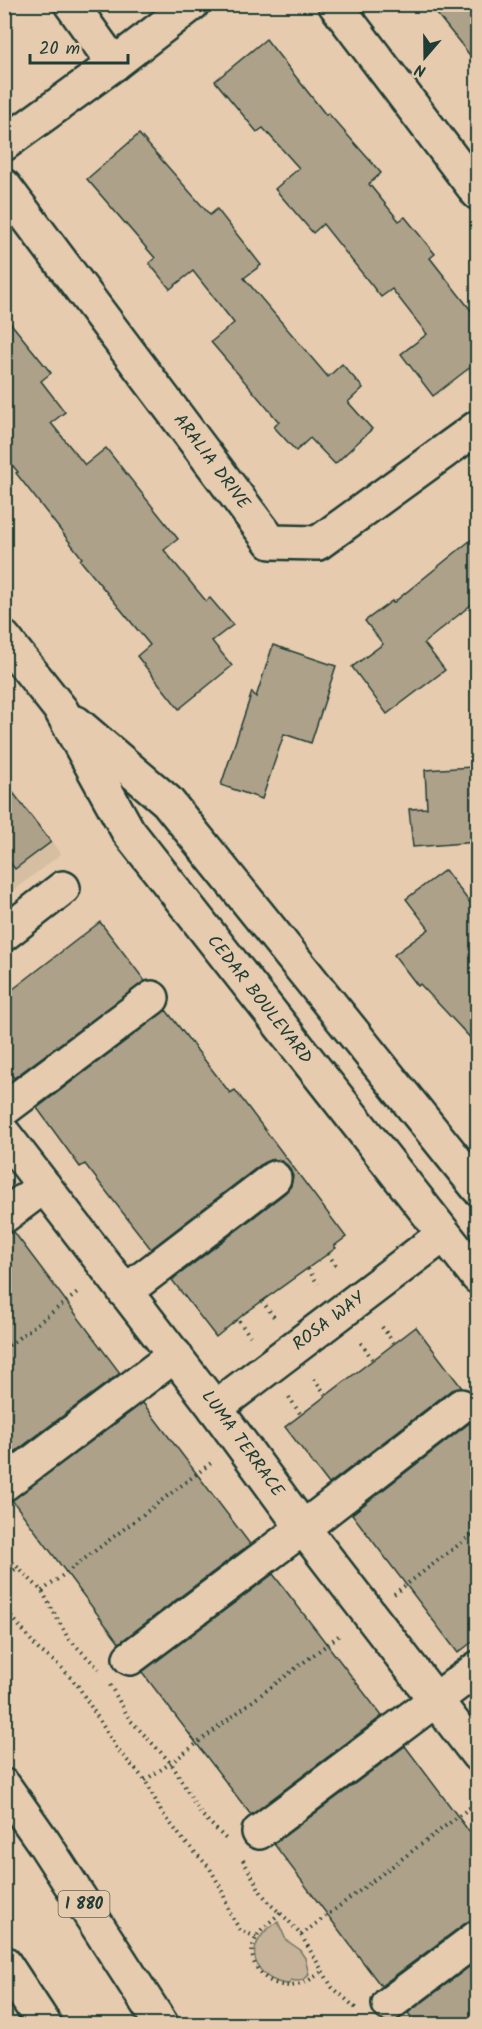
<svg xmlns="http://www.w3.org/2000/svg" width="482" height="2029" font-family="Kalam,sans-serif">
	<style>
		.built { fill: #d6bea3 }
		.green { fill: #c6b39a; stroke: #727867; stroke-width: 1.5 }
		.building { fill: #ada18a; stroke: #1f3d34; stroke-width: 1.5 }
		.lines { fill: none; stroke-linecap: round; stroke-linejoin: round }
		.minor-casing { stroke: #1f3d34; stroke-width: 38 }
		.major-casing { stroke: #1f3d34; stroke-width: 38 }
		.highway-casing { stroke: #1f3d34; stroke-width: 38 }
		.path { stroke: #1f3d34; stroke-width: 4; stroke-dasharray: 1.5 4.5; stroke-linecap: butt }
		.minor { stroke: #e7cbae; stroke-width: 33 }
		.major { stroke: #e7cbae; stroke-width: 33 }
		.highway { stroke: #e7cbae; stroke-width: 33 }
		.labels { text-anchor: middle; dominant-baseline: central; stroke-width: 5; stroke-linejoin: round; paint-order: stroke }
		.shield { fill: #e7cbae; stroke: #5b6859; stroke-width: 1.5 }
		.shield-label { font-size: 16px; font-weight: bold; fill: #1f3d34 }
		.street-label { font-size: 18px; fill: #1f3d34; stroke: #e7cbae }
	</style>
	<rect width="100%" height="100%" fill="#e7cbae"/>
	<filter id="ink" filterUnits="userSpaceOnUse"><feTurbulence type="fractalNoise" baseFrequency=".0167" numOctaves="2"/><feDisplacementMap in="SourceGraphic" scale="12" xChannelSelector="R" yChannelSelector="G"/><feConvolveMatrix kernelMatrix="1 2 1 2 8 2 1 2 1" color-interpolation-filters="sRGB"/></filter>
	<g filter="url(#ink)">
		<path class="built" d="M5 779 61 854 5 897Z"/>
		<path class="green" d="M278 1922 286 1940 299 1949 305 1958 309 1975C303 1981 299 1982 291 1980L289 1984C265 1983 245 1960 260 1938 264 1931 271 1926 278 1922Z"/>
		<g class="building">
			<path d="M429 4H477V64Z"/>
			<path d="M266 39 326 115 328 113 381 173 369 184 399 221 405 217 435 254 430 258 477 318V362L433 396 401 354 427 334 392 289 381 297 323 224 313 233 275 189 299 168 263 128 257 132 215 81Z"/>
			<path d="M139 134 210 215 217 209 261 265 244 278 328 377 342 364 363 388 348 402 372 429 335 464 310 438 296 451 274 427 279 422 211 342 234 323 193 271 170 289 149 263 155 258 87 179Z"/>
			<path d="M4 315 51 373 41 381 65 412 51 423 85 465 106 448 178 539 164 550 206 601 210 598 233 625 212 641 232 666 179 709 137 656 150 645 80 560 82 558 16 473 18 472 4 455Z"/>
			<path d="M477 535V600L424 643 445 670 387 714 352 667 383 644 365 621 392 601 393 603Z"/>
			<path d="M273 645 336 666 311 743 284 734 262 799 221 785 252 692 256 697Z"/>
			<path d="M472 767 474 793H477V842L413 847 409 809 427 808 425 770Z"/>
			<path d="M4 781 51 842 15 869 4 855Z"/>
			<path d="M445 870 477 912V1045L420 984 418 986 394 955 429 929 406 899Z"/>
			<path d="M100 922 145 981 14 1078 4 1066V996Z"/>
			<path d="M166 1010 230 1093 235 1090 346 1237 334 1246 336 1248 244 1314 216 1337 172 1280 285 1193 291 1186 293 1176 288 1166 281 1161 272 1159 263 1163 151 1249 85 1164 80 1167 37 1108Z"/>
			<path d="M14 1232 120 1373 4 1460V1234Z"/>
			<path d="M416 1327 462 1388 450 1391 329 1484 285 1427Z"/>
			<path d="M143 1403 250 1544 119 1643 12 1500Z"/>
			<path d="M477 1414V1638L458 1653 352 1514 472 1421Z"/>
			<path d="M273 1574 382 1716 251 1815 142 1672Z"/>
			<path d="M405 1746 477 1842V1919L467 1922 381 1986 274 1844Z"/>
			<path d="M477 1961V2025H417L408 2013Z"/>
		</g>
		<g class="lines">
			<g class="minor-casing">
				<g id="minor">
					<path d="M71 4 114 64"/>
					<path d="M335 4 478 193"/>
					<path d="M4 144 114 64 192 4"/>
					<path d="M4 186 271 542 318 543 478 427"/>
					<path d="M4 934 63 888"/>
					<path d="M4 1109 152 998"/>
					<path d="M4 1134 215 1408 303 1528 478 1755"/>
					<path d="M4 1216 44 1186"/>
					<path d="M125 1292 274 1178"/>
					<path d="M215 1408 443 1235"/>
					<path d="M4 1484 175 1355"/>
					<path d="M130 1658 303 1528 461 1406"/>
					<path d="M259 1832 478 1668"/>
					<path d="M389 2004 478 1937"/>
				</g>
			</g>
			<g class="major-casing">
				<g id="major">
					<path d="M4 638 61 710 128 831 478 1277"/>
					<path d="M76 723 167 801 478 1188"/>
				</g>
			</g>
			<g class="highway-casing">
				<g id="highway">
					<path d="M4 1786 44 1843 161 2024"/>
					<path d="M4 1963 44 2024"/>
				</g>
			</g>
			<g class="path">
				<path d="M328 1254 338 1268"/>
				<path d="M308 1269 318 1284"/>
				<path d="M262 1301 274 1317"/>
				<path d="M239 1321 250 1336"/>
				<path d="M382 1327 394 1343"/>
				<path d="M361 1343 373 1360"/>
				<path d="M4 1349 80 1291"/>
				<path d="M314 1379 327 1396"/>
				<path d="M289 1397 301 1415"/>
				<path d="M4 1554 42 1591 68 1638 99 1669"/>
				<path d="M4 1577 18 1567"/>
				<path d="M42 1591 211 1463"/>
				<path d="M394 1594 478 1530"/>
				<path d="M4 1607 38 1649 61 1667 78 1686 118 1750 145 1780 161 1811 184 1841 209 1867 221 1888 231 1915 240 1930 256 1937"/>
				<path d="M110 1685 130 1720 171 1763 201 1814 227 1840"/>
				<path d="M145 1780 171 1763 341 1634"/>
				<path d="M243 1860 262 1894 271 1905 287 1919 301 1935 332 1987 358 2010"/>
				<path d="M280 1913C273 1920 262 1927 257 1936 241 1963 269 1991 297 1985 305 1984 315 1976 322 1972"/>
				<path d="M301 1935 472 1806"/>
			</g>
			<use href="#minor" class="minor"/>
			<use href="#major" class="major"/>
			<use href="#highway" class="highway"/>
		</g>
	</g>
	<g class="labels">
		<rect class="shield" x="58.5" y="1891" width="51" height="26" rx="4.5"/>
		<g class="shield-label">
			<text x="84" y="1904">I 880</text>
		</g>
		<g class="street-label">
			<text transform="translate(211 462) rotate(53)">ARALIA DRIVE</text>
			<text transform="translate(259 1000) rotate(52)">CEDAR BOULEVARD</text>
			<text transform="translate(329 1322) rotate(-37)">ROSA WAY</text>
			<text transform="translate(242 1444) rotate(54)">LUMA TERRACE</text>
		</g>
	</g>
	<rect width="482" height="2029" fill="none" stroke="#e7cbae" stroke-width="24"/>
	<rect x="12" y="12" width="458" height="2005" fill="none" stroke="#1f3d34" stroke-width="2" filter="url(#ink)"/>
	<g transform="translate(425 57) rotate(200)" stroke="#e7cbae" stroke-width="4.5" paint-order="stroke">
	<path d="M0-4.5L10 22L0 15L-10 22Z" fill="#1f3d34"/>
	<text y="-9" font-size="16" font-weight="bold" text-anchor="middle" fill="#1f3d34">N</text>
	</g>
	<path d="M30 54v9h98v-9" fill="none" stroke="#1f3d34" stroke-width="3"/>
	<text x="39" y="54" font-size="18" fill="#1f3d34" stroke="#e7cbae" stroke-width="4.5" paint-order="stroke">20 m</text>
</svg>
